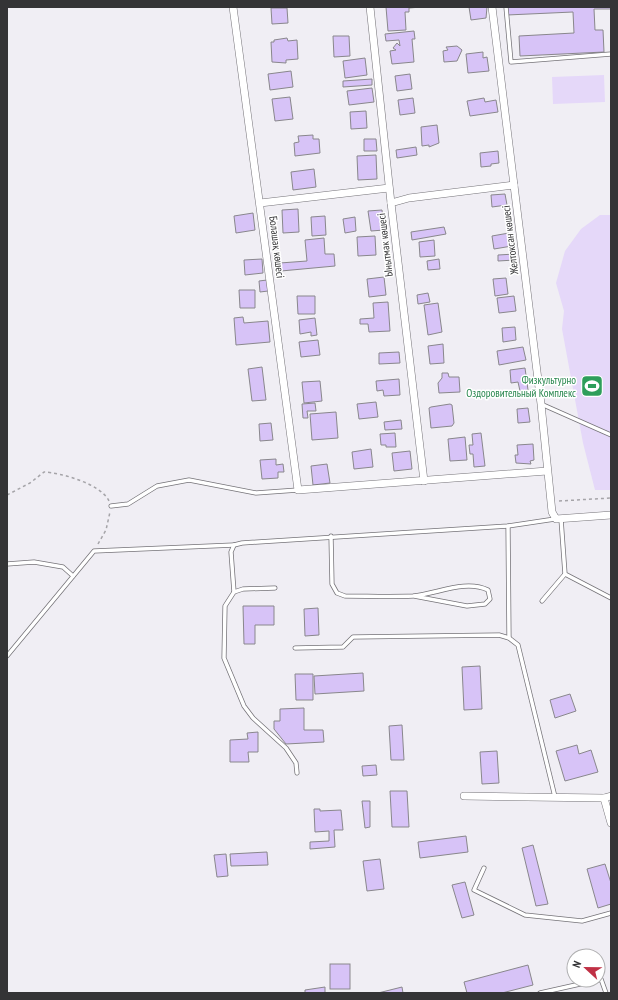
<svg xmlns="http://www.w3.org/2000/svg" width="618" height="1000" font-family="'PT Sans Narrow',sans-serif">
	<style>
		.green { fill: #e5d8f9 }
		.building { fill: #d7c3f7; stroke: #89878c }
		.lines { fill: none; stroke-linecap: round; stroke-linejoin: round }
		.lane-casing { stroke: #757378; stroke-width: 5 }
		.street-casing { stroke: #757378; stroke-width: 8 }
		.path { stroke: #a5a4a8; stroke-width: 1.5; stroke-dasharray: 3 3; stroke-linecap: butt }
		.lane { stroke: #fff; stroke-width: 3.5 }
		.street { stroke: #fff; stroke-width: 7 }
		.labels { text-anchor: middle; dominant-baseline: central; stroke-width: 3; stroke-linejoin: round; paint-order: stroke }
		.street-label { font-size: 11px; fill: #343436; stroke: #fff }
		.leisure-label { font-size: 11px; fill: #27864d; stroke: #fff; text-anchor: end }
	</style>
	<rect width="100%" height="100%" fill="#f0eef4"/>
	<g class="green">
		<path d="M604 75 605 102 553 104 552 77Z"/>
		<path d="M600 215H611V490H595L583 443 562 329 564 311 556 283 565 251 581 229Z"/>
	</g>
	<g class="building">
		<path d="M386 7H421L409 8V12H405L406 30 388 31Z"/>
		<path d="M469 7H487L486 18 471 20Z"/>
		<path d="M507 7H611V9H594L595 30H603L604 52 520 56 519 36 574 33 573 12 507 15Z"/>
		<path d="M271 8H287L288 23 272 24Z"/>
		<path d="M414 31 415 39H412L414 62 392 64 390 51 396 50 393 48 397 43 400 46 399 40 386 41 385 34Z"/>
		<path d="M333 36H349L350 56 334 57Z"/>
		<path d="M287 38 288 41 297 40 298 59 286 60V63L272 62 271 42H274V40Z"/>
		<path d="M457 46 462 50 457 61 444 62 443 51 448 50 446 47Z"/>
		<path d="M483 52V58L487 57 489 71 468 73 466 54Z"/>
		<path d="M365 58 367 75 345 78 343 61Z"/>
		<path d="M291 71 293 87 270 90 268 74Z"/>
		<path d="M410 74 412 89 397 91 395 76Z"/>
		<path d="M372 79V85L343 87V81Z"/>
		<path d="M372 88 374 102 349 105 347 91Z"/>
		<path d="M290 97 293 119 275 121 272 99Z"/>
		<path d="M413 98 415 113 400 115 398 100Z"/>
		<path d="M484 98 485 102 496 100 498 112 470 116 467 101Z"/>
		<path d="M366 111 367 128 351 129 350 112Z"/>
		<path d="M437 125 439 143 429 147V145L422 146 421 127Z"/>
		<path d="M313 135V139H319L320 153 295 156 294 143 299 142 298 136Z"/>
		<path d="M364 139H376L377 151H364Z"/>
		<path d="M416 147 417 155 397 158 396 150Z"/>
		<path d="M498 151 499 163 491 164V166L481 167 480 153Z"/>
		<path d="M376 155 377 179 358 180 357 156Z"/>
		<path d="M314 169 316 187 293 190 291 172Z"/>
		<path d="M505 194 507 205 492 207 491 195Z"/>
		<path d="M298 209 299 232 283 233 282 210Z"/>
		<path d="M382 210 384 230 371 231 368 211Z"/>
		<path d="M253 213 255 230 236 233 234 216Z"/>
		<path d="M325 216 326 235 312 236 311 217Z"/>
		<path d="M355 217 356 231 345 233 343 219Z"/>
		<path d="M444 227 446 234 412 240 411 232Z"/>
		<path d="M509 233 512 246 494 249 492 236Z"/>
		<path d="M375 236 376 255 358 256 357 237Z"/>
		<path d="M324 238 325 254H334L335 266 281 271 280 263 307 261 305 240Z"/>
		<path d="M434 240 435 256 420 257 419 242Z"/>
		<path d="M515 254V260L498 261V255Z"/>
		<path d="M262 259 263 273 245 275 244 260Z"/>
		<path d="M439 259 440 269 428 270 427 261Z"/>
		<path d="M384 277 386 295 369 297 367 279Z"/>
		<path d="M506 278 508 294 495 296 493 279Z"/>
		<path d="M267 280 268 291 260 292 259 281Z"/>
		<path d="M239 290H255V308H240Z"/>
		<path d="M428 293 430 302 418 304 417 295Z"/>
		<path d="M297 296H315V314H298Z"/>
		<path d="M514 296 516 311 499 313 497 298Z"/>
		<path d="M388 302 390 331 369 332 368 324H360V319L374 318 373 303Z"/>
		<path d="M438 303 442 332 428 335 424 305Z"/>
		<path d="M243 317 244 323 268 321 270 342 236 345 234 318Z"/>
		<path d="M315 318 317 335 311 336V332L300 334 299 320Z"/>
		<path d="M515 327 516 340 503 342 502 328Z"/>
		<path d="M318 340 320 355 301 357 299 342Z"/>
		<path d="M443 344 444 363 430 364 428 346Z"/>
		<path d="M523 347 526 360 499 365 497 351Z"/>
		<path d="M399 352 400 363 379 364V353Z"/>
		<path d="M262 367 266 400 252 401 248 369Z"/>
		<path d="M525 368 528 390 520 391 518 382 511 383 510 370Z"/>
		<path d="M442 373H448L449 377H459L460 392 439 393 438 383 442 378Z"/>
		<path d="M399 379 400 395 384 396 383 390 377 391 376 381Z"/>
		<path d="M320 381 322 401 304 403 302 382Z"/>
		<path d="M376 402 378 417 359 419 357 404Z"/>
		<path d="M315 403 316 411H307L308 418H303L302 404Z"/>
		<path d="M450 404 452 405 454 423 452 426 431 428 429 408 431 407Z"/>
		<path d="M528 408 530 422 518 423 517 409Z"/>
		<path d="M336 412 338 438 312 440 310 414Z"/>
		<path d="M401 420 402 429 385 430 384 422Z"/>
		<path d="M271 423 273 440 260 441 259 424Z"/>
		<path d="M395 433 396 447H386V445H381L380 434Z"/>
		<path d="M481 433 485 466 474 467 473 454H470L469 445H473L472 434Z"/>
		<path d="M465 437 467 460 450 461 448 439Z"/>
		<path d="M533 444 534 460 530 461 531 464 516 463 515 455H518L517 445Z"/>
		<path d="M371 449 373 467 354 469 352 452Z"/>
		<path d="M410 451 412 469 394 471 392 453Z"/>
		<path d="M276 459V465L283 464 284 472H278V478L262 479 260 460Z"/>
		<path d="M327 464 330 483 313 485 311 466Z"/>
		<path d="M243 606H274V625H255V644H244Z"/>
		<path d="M318 608 319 635 305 636 304 609Z"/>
		<path d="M480 666 482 709 464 710 462 667Z"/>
		<path d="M363 673 364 691 315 694 314 676Z"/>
		<path d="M295 674H313V700H296Z"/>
		<path d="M570 694 576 711 555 718 550 700Z"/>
		<path d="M304 708V730H323L324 742 286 744 274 729V721H280V709Z"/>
		<path d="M402 725 404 760H391L389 726Z"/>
		<path d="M258 732V752H248L249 762H230V740L248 739 247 733Z"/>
		<path d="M577 745 579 754 591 750 598 772 565 781 556 751Z"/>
		<path d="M497 751 499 783 482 784 480 752Z"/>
		<path d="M376 765 377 775 363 776 362 766Z"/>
		<path d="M390 791H407L409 827H392Z"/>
		<path d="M362 801H370V827L365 828Z"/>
		<path d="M314 809H320V811L341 810 343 830H334L335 847 310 849V842L329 841V831L315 832Z"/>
		<path d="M466 836 468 852 420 858 418 842Z"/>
		<path d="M533 845 548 904 536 906 522 848Z"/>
		<path d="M267 852 268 865 231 866 230 854Z"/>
		<path d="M226 854 228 876 217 877 214 855Z"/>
		<path d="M380 859 384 889 367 891 363 861Z"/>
		<path d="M605 864 611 883V904L598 908 587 869Z"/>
		<path d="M465 882 474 915 462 918 452 885Z"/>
		<rect x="330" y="964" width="20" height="25"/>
		<path d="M528 965 533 985 502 993H467L464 982Z"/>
		<path d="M325 987V993H305V990Z"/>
		<path d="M402 987 403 993H378Z"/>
	</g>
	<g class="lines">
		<g class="lane-casing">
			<g id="lane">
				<path d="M506 7 511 62 611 54"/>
				<path d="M541 404 611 435"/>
				<path d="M111 506 128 504 157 486 189 480 256 493 298 490"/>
				<path d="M561 519 565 574 611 598"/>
				<path d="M508 526 509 638"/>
				<path d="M331 536 332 584 337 593 345 596C367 596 390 597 413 596 437 594 465 579 488 590L490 599 485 604 467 606 414 596"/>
				<path d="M7 564 34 562 63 567 73 576"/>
				<path d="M275 588 243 589 234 592 225 606 224 658 244 706 253 718 286 748 296 763 297 773"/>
				<path d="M234 592 231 552 234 545 242 543 508 526 555 519"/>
				<path d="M542 601 565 574"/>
				<path d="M295 648 343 647 353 637 499 635 509 638 518 645 555 797"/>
				<path d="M7 656 94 551 234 545"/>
				<path d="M484 868 474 890 525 915 582 921 611 913"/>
				<path d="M598 980 601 979 606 993"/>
				<path d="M540 993 598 980"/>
			</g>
		</g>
		<g class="street-casing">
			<g id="street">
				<path d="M233 7 298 490 547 471"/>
				<path d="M370 7 391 203 424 481"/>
				<path d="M492 7 541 404 552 512 556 519 611 515"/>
				<path d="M260 203 389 188"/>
				<path d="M391 203 409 198 514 185"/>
				<path d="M464 796 604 798 611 796"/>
				<path d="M604 798 611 823"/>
			</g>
		</g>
		<g class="path">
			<path d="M7 495 30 483 44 472C62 473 101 484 109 501"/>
			<path d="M559 501 611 498"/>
			<path d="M98 544 106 530 110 512"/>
		</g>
		<use href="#lane" class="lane"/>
		<use href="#street" class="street"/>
	</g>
	<defs>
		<g id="stadium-square" transform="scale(1.15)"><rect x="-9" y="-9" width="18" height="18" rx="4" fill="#2e9e5b" stroke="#fff"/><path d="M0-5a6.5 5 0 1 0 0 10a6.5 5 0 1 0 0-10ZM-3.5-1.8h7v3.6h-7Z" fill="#fff"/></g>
	</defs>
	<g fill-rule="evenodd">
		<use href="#stadium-square" x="592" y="386"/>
	</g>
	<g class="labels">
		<g class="street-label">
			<text transform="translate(510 240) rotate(-97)">Желтоксан көшесі</text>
			<text transform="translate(385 245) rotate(-97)">Ынытмак көшесі</text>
			<text transform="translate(277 247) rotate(83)">Болашақ көшесі</text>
		</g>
		<g class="leisure-label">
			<text x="576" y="380">Физкультурно<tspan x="576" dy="13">Оздоровительный Комплекс</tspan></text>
		</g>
	</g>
	<rect width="618" height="1000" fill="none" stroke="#343436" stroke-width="16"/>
	<g transform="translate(586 968) rotate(292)"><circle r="19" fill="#ffffff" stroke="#aeaeaf"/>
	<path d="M0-3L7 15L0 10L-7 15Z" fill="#c03045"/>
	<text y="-6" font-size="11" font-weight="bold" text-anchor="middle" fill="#343436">N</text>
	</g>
</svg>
